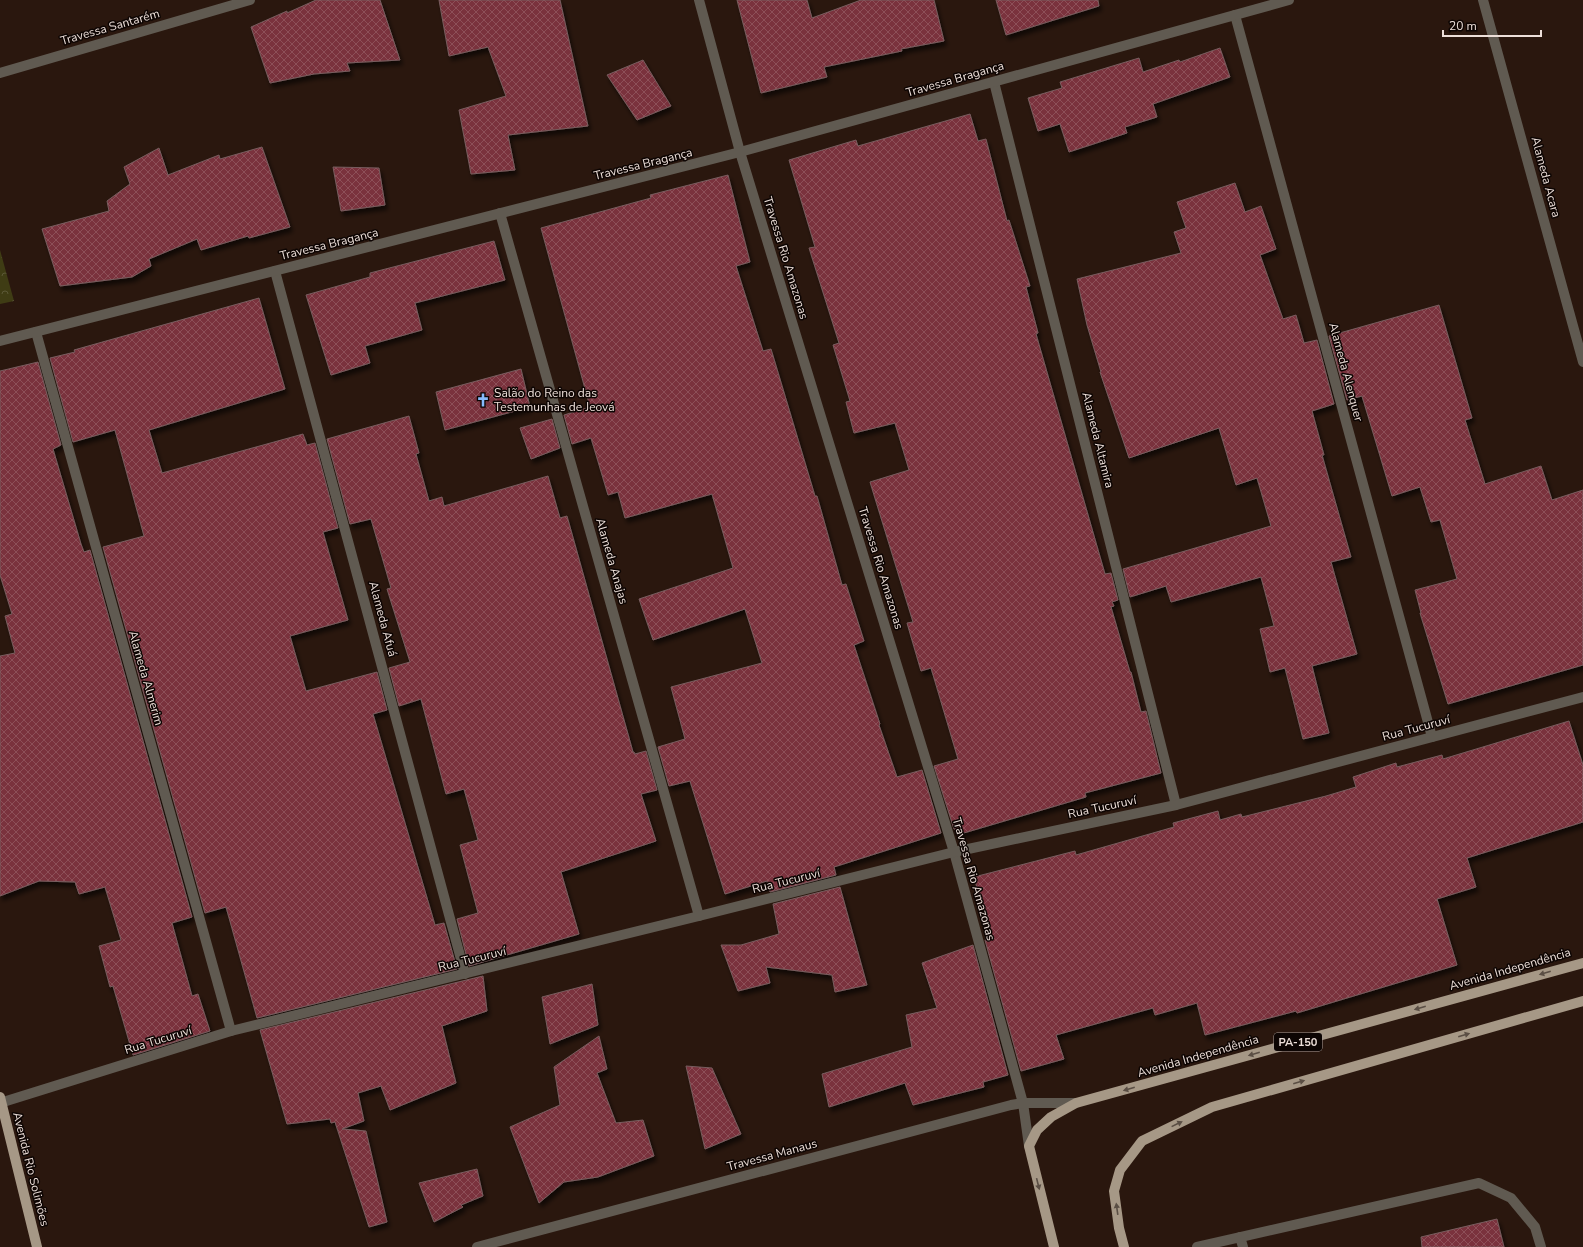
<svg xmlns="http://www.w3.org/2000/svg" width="1583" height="1247" font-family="'Nunito Sans',sans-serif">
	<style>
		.park { fill: url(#park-crowns) }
		.building { fill: url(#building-cross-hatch); stroke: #785d5f; filter: url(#shadow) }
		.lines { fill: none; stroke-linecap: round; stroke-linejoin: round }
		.minor { stroke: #605a51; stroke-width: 10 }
		.major { stroke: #a69886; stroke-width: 10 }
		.oneway { fill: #5a4e44 }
		.labels { text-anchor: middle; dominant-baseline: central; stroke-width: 3; stroke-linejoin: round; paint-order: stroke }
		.shield { fill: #0d0503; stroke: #aa9e99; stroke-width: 1 }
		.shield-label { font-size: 11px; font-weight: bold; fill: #eddfd9 }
		.street-label { font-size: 12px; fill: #eddfd9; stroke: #0d0503 }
		.poi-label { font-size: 12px; fill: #eddfd9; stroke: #0d0503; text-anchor: start }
	</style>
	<defs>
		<pattern id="park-crowns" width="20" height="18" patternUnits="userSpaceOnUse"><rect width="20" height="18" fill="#3f3c14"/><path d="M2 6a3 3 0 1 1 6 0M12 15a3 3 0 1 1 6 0" fill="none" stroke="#5b5836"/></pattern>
		<pattern id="building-cross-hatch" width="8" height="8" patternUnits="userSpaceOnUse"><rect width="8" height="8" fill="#7a333c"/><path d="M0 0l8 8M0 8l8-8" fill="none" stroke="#8d5058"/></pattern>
		<filter id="shadow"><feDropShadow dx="2.5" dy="4.5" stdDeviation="2" flood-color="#0009"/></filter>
	</defs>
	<rect width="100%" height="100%" fill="#2a170e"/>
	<path class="park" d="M0 250 14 301 0 304Z"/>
	<g class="building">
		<path d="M316 0H380L400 60 347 63 350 71 314 74 270 83 251 27 287 11V13Z"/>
		<path d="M439 0H560L588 126 508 135 515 170 471 174 459 110 506 96 488 47 449 56Z"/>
		<path d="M737 0H807L812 18 861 0H934L944 41 901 49 902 51 824 67 827 77 761 93Z"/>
		<path d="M996 0H1098L1099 6 1006 35Z"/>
		<path d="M1220 48 1230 77 1153 104 1157 117 1125 127 1127 133 1069 152 1060 124 1038 131 1028 98 1062 88 1060 82 1139 58 1143 72 1179 60 1180 62Z"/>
		<path d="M643 60 671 106 637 120 607 75Z"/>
		<path d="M970 114 978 141 986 139 1007 221 1009 220 1030 286 1026 287 1038 333 1036 334 1105 574 1111 573 1118 600 1112 602 1114 606 1111 607 1130 672H1131L1141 712 1146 711 1161 773 1085 793 1086 797 957 835 955 829H954L934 766 958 759 931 668 921 671 907 623 913 622 870 482 909 470 895 423 854 433 846 402 850 401 833 345 839 343 809 248 815 247 789 160 856 140 858 146Z"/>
		<path d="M262 147 290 227 249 238 248 236 201 250 197 239 149 259 151 266 132 277 60 286 42 229 109 211 107 201 130 184 124 167 159 148 168 175 219 155 220 159Z"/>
		<path d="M333 167 379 168 385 205 341 211Z"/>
		<path d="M728 175 750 262 736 266 763 351 771 349 815 496H817L842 585 846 584 864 641 854 645 880 724 879 725 897 777 922 770 941 833 834 867 836 875 770 892 767 881 725 894 690 781 669 786 658 747 685 739 671 687 762 663 745 609 653 640 639 599 733 568 712 494 625 518 618 492 608 495 591 438 572 444 564 415 590 407 541 228 651 198 650 195Z"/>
		<path d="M1235 183 1245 212 1261 206 1276 249 1260 255 1283 319 1296 315 1304 343 1317 340 1334 404 1312 411 1324 455H1322L1351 557 1331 562 1357 654 1312 666 1329 733 1303 739 1285 668 1270 672 1260 629 1274 626 1261 577 1171 602 1166 586 1130 597 1123 569 1271 526 1257 478 1236 485 1219 428 1129 458 1100 372H1101L1087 325 1077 279 1181 253 1174 232 1186 228 1177 202Z"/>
		<path d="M494 241 505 280 415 303 422 330 365 346 370 363 331 375 306 295 370 277V273Z"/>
		<path d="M259 298 285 389 149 430 162 473 303 434 307 445 315 443 338 528 323 532 348 620 290 636 306 691 377 672 387 710 373 714 435 925 444 923 457 969 257 1018 226 907 205 913 103 547 144 536 115 430 73 442 50 358 75 352 74 350Z"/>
		<path d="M1439 305 1472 418 1465 420 1485 484 1541 466 1552 500 1583 490V665L1448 704 1420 613H1421L1415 590 1457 579 1440 520 1431 522 1420 487 1392 496 1362 396 1347 400 1329 336Z"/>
		<path d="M38 362 61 445 53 449 81 544 84 552 90 550 192 917 172 923 192 996 198 994 210 1031 133 1055 113 986 110 987 99 946 121 940 105 887 79 894 75 882 39 881 0 896V656L15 653 5 616 12 614 0 575V371Z"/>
		<path d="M521 369 530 407 445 430 436 392Z"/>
		<path d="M409 416 419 453 416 454 429 501 442 497 444 506 548 476 560 518 567 516 633 752H634L635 754 646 751 657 790 641 794 656 841 561 872 579 934 469 966 457 919 478 913 460 845 478 840 464 789 446 794 421 699 399 706 389 668 410 662 387 589 391 588 371 519 350 524 327 439Z"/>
		<path d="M552 419 560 448 531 459 520 428Z"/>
		<path d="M1569 721 1583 765V822L1467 858 1476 887 1437 899 1457 965 1297 1013 1296 1011 1205 1035 1197 1003 1155 1015 1153 1008 1056 1035 1064 1059 1021 1071 985 940 991 938 974 877 1075 851 1076 855 1174 827 1173 823 1218 811 1220 820 1241 814 1242 817 1326 796 1356 787 1353 777 1396 763 1397 767 1442 755 1443 759Z"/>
		<path d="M840 887 867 985 835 992 832 975 766 967 770 983 738 991 721 945H741L779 934 773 904Z"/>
		<path d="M973 945 1008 1075 983 1082 984 1087 913 1105 905 1083 829 1107 822 1074 912 1047 906 1015 937 1008 922 963Z"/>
		<path d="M483 976 487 1011 442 1026 456 1083 390 1110 381 1086 358 1093 364 1121 342 1129 366 1131 387 1222 369 1227 335 1122 331 1123 330 1119 287 1124 260 1030Z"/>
		<path d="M592 984 598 1025 550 1044 542 997Z"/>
		<path d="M599 1036 607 1069 597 1073 616 1123 643 1120 654 1156 598 1177 564 1182 539 1203 510 1127 560 1105 554 1067Z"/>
		<path d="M686 1066 712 1068 741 1134 705 1149Z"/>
		<path d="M477 1169 483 1196 461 1205 463 1207 434 1222 419 1183Z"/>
		<path d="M1497 1219 1504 1247H1422L1421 1237Z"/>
	</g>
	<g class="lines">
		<g class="minor">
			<path d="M699 0 740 152 954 852 1023 1103 1029 1146"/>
			<path d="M1483 0 1583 362"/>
			<path d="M1235 15 1432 737"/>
			<path d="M0 73 250 0"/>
			<path d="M994 82 1176 805"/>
			<path d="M500 213 699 916"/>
			<path d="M275 271 465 974"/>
			<path d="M36 332 231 1031"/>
			<path d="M0 341 740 152 1289 0"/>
			<path d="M0 1103 231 1031 699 916 954 852 1176 805 1583 697"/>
			<path d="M1240 1237 1243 1247"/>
			<path d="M477 1247 1011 1105 1023 1103H1076"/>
			<path d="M1197 1247 1479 1183 1511 1198 1535 1227 1541 1247"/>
		</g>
		<g class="major">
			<path d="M0 1097 37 1247"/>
			<path d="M1054 1247 1029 1146 1037 1130 1051 1117 1076 1103 1583 963"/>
			<path d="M1124 1247 1119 1228 1114 1191 1120 1170 1142 1141 1212 1107 1583 1001"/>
		</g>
	</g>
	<defs><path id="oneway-solid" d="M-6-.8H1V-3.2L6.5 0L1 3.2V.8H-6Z"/></defs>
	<g class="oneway">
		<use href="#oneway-solid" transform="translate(1545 973) rotate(164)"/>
		<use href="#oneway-solid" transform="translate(1420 1008) rotate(164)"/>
		<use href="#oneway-solid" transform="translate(1464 1035) rotate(-16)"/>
		<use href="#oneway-solid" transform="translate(1254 1054) rotate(164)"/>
		<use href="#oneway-solid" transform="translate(1299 1082) rotate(-16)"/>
		<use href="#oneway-solid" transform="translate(1129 1089) rotate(164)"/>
		<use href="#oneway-solid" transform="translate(1177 1124) rotate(-26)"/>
		<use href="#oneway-solid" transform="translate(1038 1184) rotate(76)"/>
		<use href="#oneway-solid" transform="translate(1117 1209) rotate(-98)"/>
	</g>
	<defs>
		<g id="church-bare" transform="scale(1.08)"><path d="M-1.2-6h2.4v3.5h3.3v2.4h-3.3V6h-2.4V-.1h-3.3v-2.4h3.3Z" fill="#87bbfc" stroke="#0d0503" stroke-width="2.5" paint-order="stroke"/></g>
	</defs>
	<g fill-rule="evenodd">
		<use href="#church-bare" x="483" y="400"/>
	</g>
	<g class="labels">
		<rect class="shield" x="1274" y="1033" width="48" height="18" rx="3"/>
		<g class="shield-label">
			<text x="1298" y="1042">PA-150</text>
		</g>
		<g class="street-label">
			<text transform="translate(110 27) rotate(-16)">Travessa Santarém</text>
			<text transform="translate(955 79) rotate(-16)">Travessa Bragança</text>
			<text transform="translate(643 164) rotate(-14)">Travessa Bragança</text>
			<text transform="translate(1546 177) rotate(75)">Alameda Acara</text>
			<text transform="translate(329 244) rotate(-14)">Travessa Bragança</text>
			<text transform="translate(786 258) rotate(73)">Travessa Rio Amazonas</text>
			<text transform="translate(1346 372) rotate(75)">Alameda Alenquer</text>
			<text transform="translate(1098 440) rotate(76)">Alameda Altamira</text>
			<text transform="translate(612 561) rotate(74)">Alameda Anajas</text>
			<text transform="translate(881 568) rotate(73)">Travessa Rio Amazonas</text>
			<text transform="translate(383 619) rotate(75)">Alameda Afuá</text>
			<text transform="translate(146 678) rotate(74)">Alameda Almerim</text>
			<text transform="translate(1416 728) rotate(-15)">Rua Tucuruví</text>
			<text transform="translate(1102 807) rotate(-12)">Rua Tucuruví</text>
			<text transform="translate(974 879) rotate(74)">Travessa Rio Amazonas</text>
			<text transform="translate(786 881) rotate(-14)">Rua Tucuruví</text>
			<text transform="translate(472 959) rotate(-14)">Rua Tucuruví</text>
			<text transform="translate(1510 969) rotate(-16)">Avenida Independência</text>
			<text transform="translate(158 1040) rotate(-17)">Rua Tucuruví</text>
			<text transform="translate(1198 1056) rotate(-16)">Avenida Independência</text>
			<text transform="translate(772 1155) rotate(-15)">Travessa Manaus</text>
			<text transform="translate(31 1169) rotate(76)">Avenida Rio Solimões</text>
		</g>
		<g class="poi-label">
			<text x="494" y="393">Salão do Reino das<tspan x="494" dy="14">Testemunhas de Jeová</tspan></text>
		</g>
	</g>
	<path d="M1443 30v6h98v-6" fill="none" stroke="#eddfd9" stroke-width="2"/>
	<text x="1449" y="30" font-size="12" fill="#eddfd9" stroke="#0d0503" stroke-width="3" paint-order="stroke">20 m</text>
</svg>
